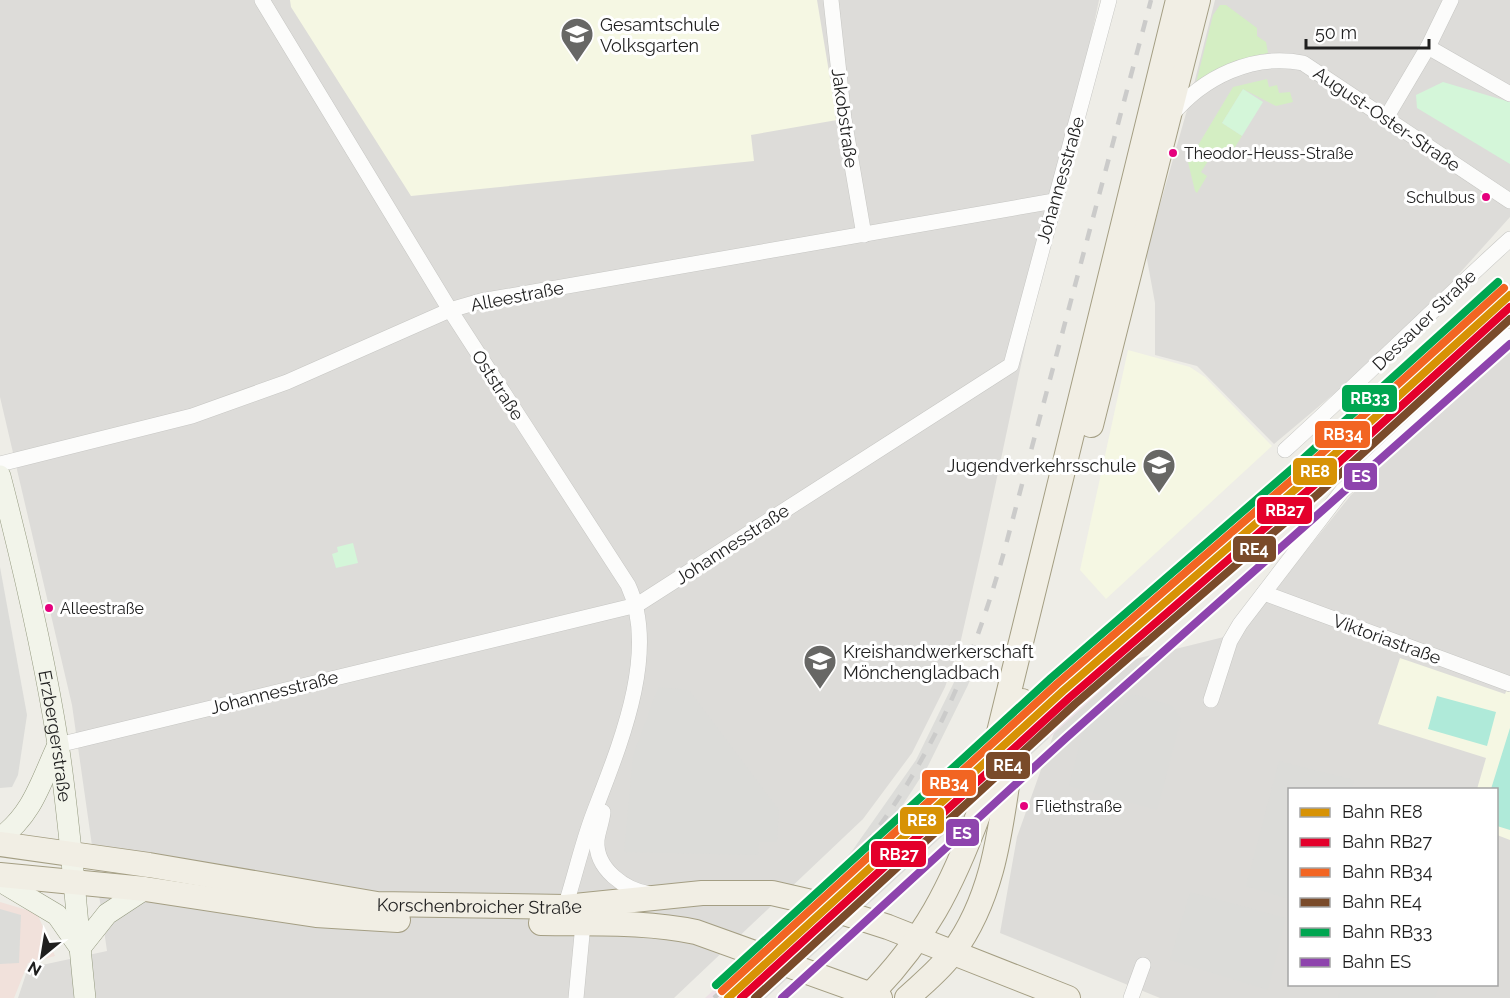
<svg xmlns="http://www.w3.org/2000/svg" width="1510" height="998" font-family="Raleway,sans-serif">
	<style>
		.residential { fill: #dddcd9; fill-rule: evenodd }
		.commercial { fill: #f1e1db }
		.industrial { fill: #ece0e5 }
		.education { fill: #f5f7e3 }
		.grass { fill: #d4eec3 }
		.park { fill: #d4f6d9 }
		.pitch { fill: #afead9 }
		.parking { fill: #dcdcd9 }
		.pier { fill: #ddddda }
		.lines { fill: none; stroke-linecap: round; stroke-linejoin: round }
		.minor-casing { stroke: #c6c6c3; stroke-width: 16 }
		.secondary-casing { stroke: #93997e; stroke-width: 22 }
		.primary-casing { stroke: #a49e83; stroke-width: 26 }
		.minor { stroke: #fcfcfb; stroke-width: 15 }
		.secondary { stroke: #f2f4ea; stroke-width: 21 }
		.primary { stroke: #f1eee4; stroke-width: 24 }
		.rail { stroke: #cbcbca; stroke-width: 4.5; stroke-dasharray: 12 12; stroke-linecap: butt }
		.rail-1-casing { stroke: #fff; stroke-width: 12 }
		.rail-2-casing { stroke: #fff; stroke-width: 12 }
		.rail-3-casing { stroke: #fff; stroke-width: 12 }
		.rail-4-casing { stroke: #fff; stroke-width: 12 }
		.rail-5-casing { stroke: #fff; stroke-width: 12 }
		.rail-6-casing { stroke: #fff; stroke-width: 12 }
		.rail-1 { stroke: #d79205; stroke-width: 8 }
		.rail-2 { stroke: #e4002b; stroke-width: 8 }
		.rail-3 { stroke: #f26522; stroke-width: 8 }
		.rail-4 { stroke: #7a4b2a; stroke-width: 8 }
		.rail-5 { stroke: #00a651; stroke-width: 8 }
		.rail-6 { stroke: #8e44ad; stroke-width: 8 }
		.bus-dot { fill: #e5007d; stroke: #fff; stroke-width: 2 }
		.labels { text-anchor: middle; dominant-baseline: central; stroke-width: 6; stroke-linejoin: round; paint-order: stroke }
		.bus-label { font-size: 16px; fill: #1f1f1f; stroke: #fff; text-anchor: start }
		.poi-label { font-size: 18px; fill: #1f1f1f; stroke: #fff; text-anchor: start }
		.street-label { font-size: 18px; fill: #1f1f1f; stroke: #fff }
		.line-badge { stroke: #fff; stroke-width: 2 }
		.badge-label { font-size: 16px; text-anchor: middle; font-weight: bold; fill: #fff }
	</style>
	<rect width="100%" height="100%" fill="#eeede7"/>
	<g class="residential">
		<path d="M0 0H1099L983 543 960 644 945 687 912 753 863 819 674 998H18L28 968 107 951 72 705 0 397Z"/>
		<path d="M1215 0H1510V217L1405 334 1274 444 1197 366 1155 355V303L1146 254 1191 96Z"/>
		<path d="M1510 345V998H1160L1000 933 1017 837 1054 733 1135 659 1240 633 1351 495ZM1290 790H1496V984H1290Z"/>
	</g>
	<path class="commercial" d="M0 902 37 913 55 956 28 963 14 998H0Z"/>
	<g class="industrial">
		<path d="M1510 283V318L1049 738 1024 712 1056 682 1060 685 1321 459Z"/>
		<path d="M725 980 746 998H705Z"/>
	</g>
	<g class="education">
		<path d="M290 0H817L837 120 751 135 754 161 411 196 291 7Z"/>
		<path d="M1128 350 1190 367 1205 377 1272 446 1106 599 1080 570Z"/>
		<path d="M1400 658 1505 694 1510 682V840L1497 835 1496 790 1477 789 1486 758 1378 724Z"/>
	</g>
	<g class="grass">
		<path d="M1220 5H1226L1257 28V36L1266 42 1268 53 1248 58 1196 83 1213 15Z"/>
		<path d="M1267 79 1269 87 1277 85 1279 93 1290 92 1293 102 1276 106 1243 89 1222 123 1242 136 1228 158 1215 150 1201 172 1207 176 1197 193 1195 191 1188 162 1233 87Z"/>
	</g>
	<g class="park">
		<path d="M1443 82 1510 102V164L1417 108 1416 95Z"/>
		<path d="M1243 89 1263 102 1242 136 1222 123Z"/>
		<path d="M353 543 358 563 336 568 332 554 338 552 337 547Z"/>
	</g>
	<g class="pitch">
		<path d="M1437 696 1496 712 1487 746 1428 729Z"/>
		<path d="M1510 728V830L1497 826 1496 790 1491 789Z"/>
	</g>
	<g class="parking">
		<path d="M0 567 27 715 18 775 12 787 0 788Z"/>
		<path d="M658 687 689 690 779 810 777 842H759L758 855 624 852 633 756Z"/>
		<path d="M1132 694 1171 705 1181 719 1157 810 1069 786 1083 732 1112 701 1123 705Z"/>
		<path d="M1279 761 1354 780 1351 789 1290 790 1289 899 1246 886Z"/>
		<path d="M1190 892 1286 918 1268 990 1170 960Z"/>
		<path d="M0 909 21 915 19 963 0 964Z"/>
		<path d="M1342 984H1439V985L1435 998H1338Z"/>
	</g>
	<path class="pier" d="M961 668 973 672 968 685 928 766 893 820 926 810 956 782 954 777 1024 712 1049 738 766 998H746L723 978 783 923 785 924 852 851 916 760Z"/>
	<g class="lines">
		<g class="minor-casing">
			<g id="minor">
				<path d="M262 0 450 310 628 585C660 653 618 749 593 815 582 844 575 876 565 907"/>
				<path d="M831 0 844 119 864 235"/>
				<path d="M1428 47 1510 94"/>
				<path d="M1171 116C1203 77 1253 53 1303 63L1510 201"/>
				<path d="M1386 118 1428 47 1451 0"/>
				<path d="M1285 450C1361 381 1434 308 1510 239"/>
				<path d="M0 464 192 416 287 382 450 310 481 301 1054 201"/>
				<path d="M1264 593 1510 684"/>
				<path d="M1211 700 1230 641 1240 624 1342 491 1510 336"/>
				<path d="M58 745 637 605 1011 365 1109 0"/>
				<path d="M603 812C602 822 598 831 597 840 595 869 625 890 650 894"/>
				<path d="M576 998 583 924"/>
				<path d="M1131 998 1143 965"/>
			</g>
		</g>
		<g class="secondary-casing">
			<g id="secondary">
				<path id="s1" d="M0 476C23 565 44 654 58 744 71 828 76 913 85 998"/>
				<path d="M0 838C33 814 41 781 58 745"/>
				<path d="M0 881 57 915 78 945"/>
				<path d="M80 948 107 914 145 889"/>
			</g>
		</g>
		<g class="primary-casing">
			<g id="primary">
				<path d="M1091 425 1198 0"/>
				<path id="s2" d="M0 844 149 865 377 904 565 907 702 893H772L807 901 888 927 1068 998"/>
				<path d="M0 875 145 889 316 915 398 920"/>
				<path d="M541 923C592 924 645 921 696 932L880 998"/>
				<path d="M867 998C925 940 952 886 980 810L1178 0"/>
				<path d="M907 998C922 984 941 969 953 952 1007 879 1001 785 1022 701"/>
			</g>
		</g>
		<use href="#minor" class="minor"/>
		<use href="#secondary" class="secondary"/>
		<use href="#primary" class="primary"/>
		<path class="rail" d="M714 998C756 959 800 921 838 878 922 783 970 673 1004 552L1151 0"/>
		<g class="rail-1-casing">
			<path id="rail-1" d="M728 998 1063 691 1306 480 1510 295"/>
		</g>
		<g class="rail-2-casing">
			<path id="rail-2" d="M741 998 1069 698 1312 487 1510 307"/>
		</g>
		<g class="rail-3-casing">
			<path id="rail-3" d="M722 991 1057 684 1300 473 1504 288"/>
		</g>
		<g class="rail-4-casing">
			<path id="rail-4" d="M755 998 1075 704 1318 494 1510 319"/>
		</g>
		<g class="rail-5-casing">
			<path id="rail-5" d="M716 985 1051 678 1294 467 1498 282"/>
		</g>
		<g class="rail-6-casing">
			<path id="rail-6" d="M782 998 1066 738 1510 344"/>
		</g>
		<use href="#rail-1" class="rail-1"/>
		<use href="#rail-2" class="rail-2"/>
		<use href="#rail-3" class="rail-3"/>
		<use href="#rail-4" class="rail-4"/>
		<use href="#rail-5" class="rail-5"/>
		<use href="#rail-6" class="rail-6"/>
	</g>
	<defs>
		<g id="school-pin" transform="scale(1.725)"><path d="M0 17L-7.5 6A9.5 9.5 0 1 1 7.5 6Z" fill="#676765" stroke="#fff"/><path d="M0-5L7-2L0 1L-7-2ZM-4 1L0 2.5L4 1V4Q0 6-4 4Z" fill="#fff"/></g>
	</defs>
	<g fill-rule="evenodd">
		<use href="#school-pin" x="577" y="34"/>
		<use href="#school-pin" x="1159" y="465"/>
		<use href="#school-pin" x="820" y="661"/>
	</g>
	<g class="bus-dot">
		<circle cx="1173" cy="153" r="5"/>
		<circle cx="1486" cy="197" r="5"/>
		<circle cx="49" cy="608" r="5"/>
		<circle cx="1024" cy="806" r="5"/>
	</g>
	<g class="labels">
		<g class="bus-label">
			<text x="1184" y="153">Theodor-Heuss-Straße</text>
			<text x="1475" y="197" text-anchor="end">Schulbus</text>
			<text x="60" y="608">Alleestraße</text>
			<text x="1035" y="806">Fliethstraße</text>
		</g>
		<g class="poi-label">
			<text x="600" y="24">Gesamtschule<tspan x="600" dy="21">Volksgarten</tspan></text>
			<text x="1136" y="465" text-anchor="end">Jugendverkehrsschule</text>
			<text x="843" y="651">Kreishandwerkerschaft<tspan x="843" dy="21">Mönchengladbach</tspan></text>
		</g>
		<g class="street-label">
			<text transform="translate(845 118) rotate(82)">Jakobstraße</text>
			<text transform="translate(1387 119) rotate(34)">August-Oster-Straße</text>
			<text transform="translate(1060 180) rotate(-74)">Johannesstraße</text>
			<text transform="translate(517 296) rotate(-11)">Alleestraße</text>
			<text transform="translate(1424 320) rotate(-44)">Dessauer Straße</text>
			<text transform="translate(498 385) rotate(57)">Oststraße</text>
			<text transform="translate(732 544) rotate(-33)">Johannesstraße</text>
			<text transform="translate(1387 639) rotate(20)">Viktoriastraße</text>
			<text transform="translate(274 692) rotate(-14)">Johannesstraße</text>
			<text stroke="none"><textPath href="#s1" startOffset="266">Erzbergerstraße</textPath></text>
			<text stroke="none"><textPath href="#s2" startOffset="484">Korschenbroicher Straße</textPath></text>
		</g>
	</g>
	<g class="line-badge">
		<rect x="1341" y="384" width="57" height="29" rx="6" fill="#00a651"/>
		<rect x="1314" y="420" width="57" height="29" rx="6" fill="#f26522"/>
		<rect x="1292" y="457" width="46" height="29" rx="6" fill="#d79205"/>
		<rect x="1343" y="462" width="35" height="29" rx="6" fill="#8e44ad"/>
		<rect x="1256" y="496" width="57" height="29" rx="6" fill="#e4002b"/>
		<rect x="1232" y="535" width="45" height="28" rx="6" fill="#7a4b2a"/>
		<rect x="985" y="751" width="46" height="29" rx="6" fill="#7a4b2a"/>
		<rect x="921" y="769" width="56" height="28" rx="6" fill="#f26522"/>
		<rect x="899" y="806" width="46" height="29" rx="6" fill="#d79205"/>
		<rect x="945" y="818" width="35" height="29" rx="6" fill="#8e44ad"/>
		<rect x="870" y="840" width="57" height="28" rx="6" fill="#e4002b"/>
	</g>
	<g class="badge-label">
		<text x="1370" y="404">RB33</text>
		<text x="1343" y="440">RB34</text>
		<text x="1315" y="477">RE8</text>
		<text x="1361" y="482">ES</text>
		<text x="1285" y="516">RB27</text>
		<text x="1254" y="555">RE4</text>
		<text x="1008" y="771">RE4</text>
		<text x="949" y="789">RB34</text>
		<text x="922" y="826">RE8</text>
		<text x="962" y="839">ES</text>
		<text x="899" y="860">RB27</text>
	</g>
	<rect x="1288" y="788" width="210" height="198" fill="#ffffff" stroke="#a5a5a5" stroke-width="1.5"/>
	<rect x="1300" y="808" width="30" height="9" fill="#d79205" stroke="#a5a5a5" stroke-width="1.5"/>
	<text x="1342" y="818" font-size="18" fill="#1f1f1f">Bahn RE8</text>
	<rect x="1300" y="838" width="30" height="9" fill="#e4002b" stroke="#a5a5a5" stroke-width="1.5"/>
	<text x="1342" y="848" font-size="18" fill="#1f1f1f">Bahn RB27</text>
	<rect x="1300" y="868" width="30" height="9" fill="#f26522" stroke="#a5a5a5" stroke-width="1.5"/>
	<text x="1342" y="878" font-size="18" fill="#1f1f1f">Bahn RB34</text>
	<rect x="1300" y="898" width="30" height="9" fill="#7a4b2a" stroke="#a5a5a5" stroke-width="1.5"/>
	<text x="1342" y="908" font-size="18" fill="#1f1f1f">Bahn RE4</text>
	<rect x="1300" y="928" width="30" height="9" fill="#00a651" stroke="#a5a5a5" stroke-width="1.5"/>
	<text x="1342" y="938" font-size="18" fill="#1f1f1f">Bahn RB33</text>
	<rect x="1300" y="958" width="30" height="9" fill="#8e44ad" stroke="#a5a5a5" stroke-width="1.5"/>
	<text x="1342" y="968" font-size="18" fill="#1f1f1f">Bahn ES</text>
	<g transform="translate(42 956) rotate(210)" stroke="#ffffff" stroke-width="4.5" paint-order="stroke">
	<path d="M0-4.5L10 22L0 15L-10 22Z" fill="#1f1f1f"/>
	<text y="-9" font-size="16" font-weight="bold" text-anchor="middle" fill="#1f1f1f">N</text>
	</g>
	<path d="M1306 39v9h123v-9" fill="none" stroke="#1f1f1f" stroke-width="3"/>
	<text x="1315" y="39" font-size="18" fill="#1f1f1f" stroke="#ffffff" stroke-width="4.5" paint-order="stroke">50 m</text>
</svg>
